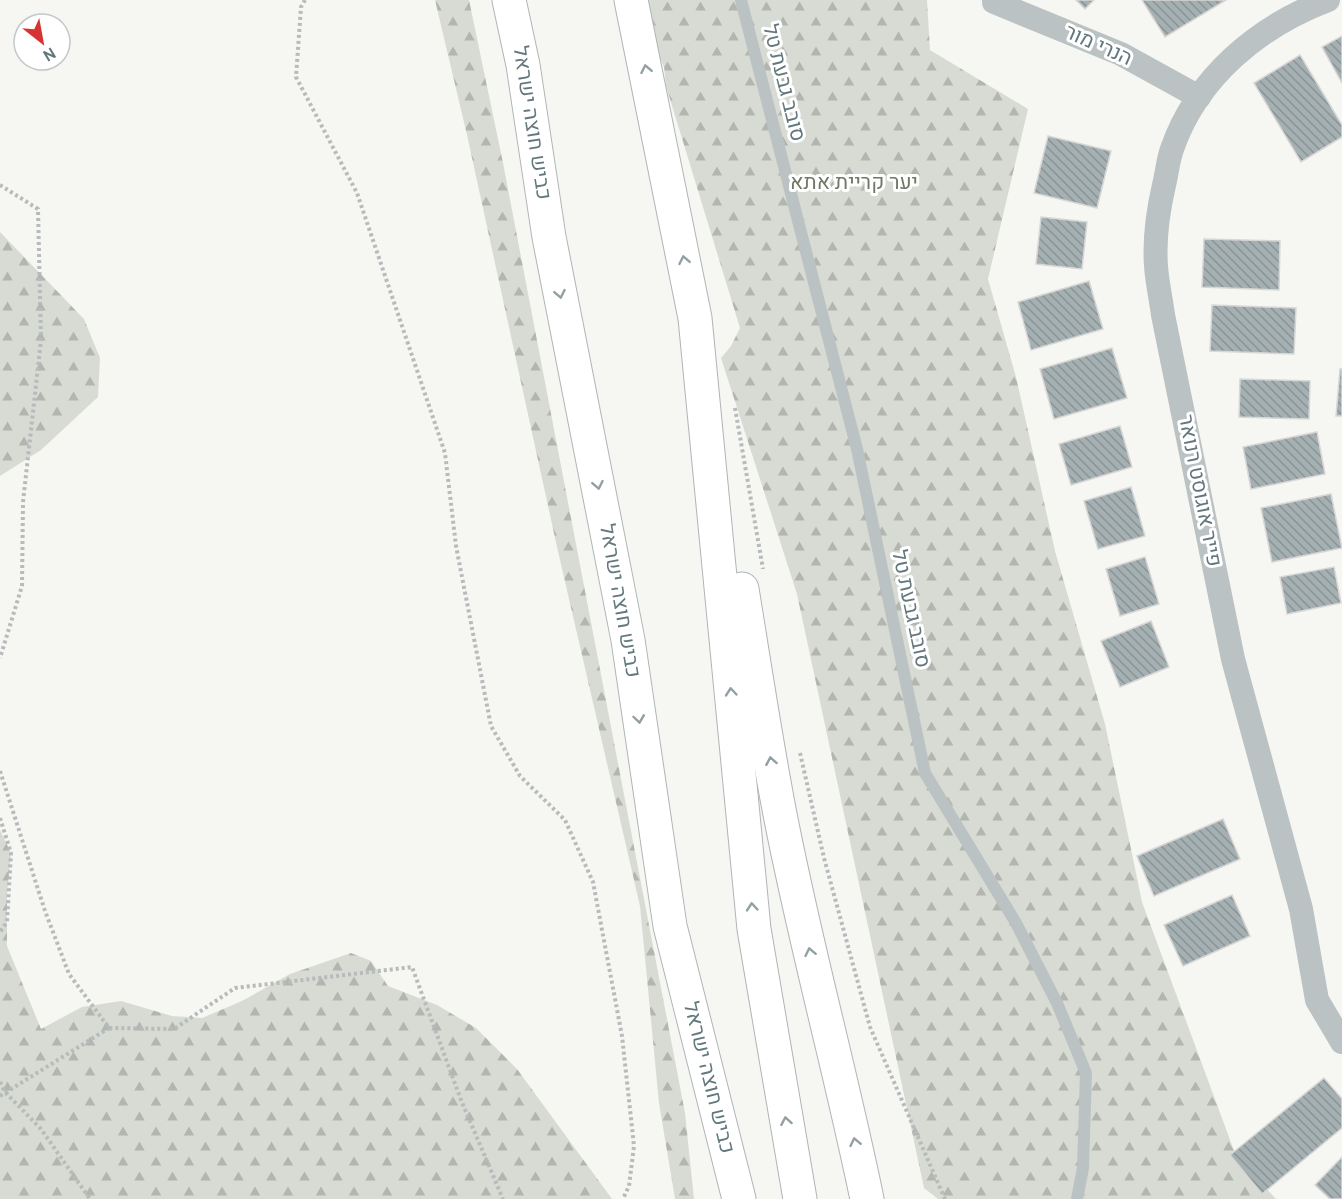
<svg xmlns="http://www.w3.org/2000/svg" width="1342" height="1199" font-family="Overpass,Heebo,sans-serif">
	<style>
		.forest { fill: url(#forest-firs) }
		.building { fill: url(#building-back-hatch); stroke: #d8d7d6; stroke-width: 1.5 }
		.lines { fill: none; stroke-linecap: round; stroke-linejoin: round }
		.highway-casing { stroke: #afb5b7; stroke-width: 35 }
		.path { stroke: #b6bbbc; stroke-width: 4; stroke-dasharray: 3 3; stroke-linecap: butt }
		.lane { stroke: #bbc2c3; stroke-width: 12 }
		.street { stroke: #bbc2c3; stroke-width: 24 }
		.highway { stroke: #fff; stroke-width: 33 }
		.oneway { stroke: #92a0a4 }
		.labels { text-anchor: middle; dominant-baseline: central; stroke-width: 6; stroke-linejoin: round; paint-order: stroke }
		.street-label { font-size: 21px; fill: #63787d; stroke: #fff }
		.park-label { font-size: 21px; fill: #6f7a66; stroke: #fff }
	</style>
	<defs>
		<pattern id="forest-firs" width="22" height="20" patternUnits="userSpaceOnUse" patternTransform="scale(1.5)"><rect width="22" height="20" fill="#d8dbd3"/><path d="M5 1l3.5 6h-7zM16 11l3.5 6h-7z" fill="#b3b6b0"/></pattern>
		<pattern id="building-back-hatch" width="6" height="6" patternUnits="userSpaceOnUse" patternTransform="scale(1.5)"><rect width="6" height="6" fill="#a5b0b3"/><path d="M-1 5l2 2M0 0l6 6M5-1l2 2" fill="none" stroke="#8a9497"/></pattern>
	</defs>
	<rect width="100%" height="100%" fill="#f6f6f3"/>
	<g class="forest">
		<path d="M435 0H469L503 163 685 1113 694 1199H675L659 1103 640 906 557 547 467 135Z"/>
		<path d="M648 0H927L930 50 1028 109 988 279 1016 377 1055 551 1105 724 1142 902 1236 1156 1276 1199H938L924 1188 797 594 721 358 731 346 740 328 666 86 664 67 655 47Z"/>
		<path d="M0 232 84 319 100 358 98 397 41 450 0 476Z"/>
		<path d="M0 830 11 853 7 894V946L41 1029 82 1007 121 1001 172 1016 202 1018 242 1001 290 974 351 953 371 961 388 986 437 1005 476 1028 517 1069 612 1199H0Z"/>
	</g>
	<g class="building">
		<path d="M1076 0H1094L1085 9Z"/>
		<path d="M1142 0H1226L1165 37Z"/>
		<path d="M1342 36V83L1322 47Z"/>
		<path d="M1300 55 1342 125V137L1301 162 1254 83Z"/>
		<path d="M1048 136 1111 151 1097 208 1034 193Z"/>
		<path d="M1041 217 1087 222 1082 269 1036 264Z"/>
		<path d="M1204 239 1280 241 1279 290 1202 287Z"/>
		<path d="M1089 281 1103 329 1031 350 1018 302Z"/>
		<path d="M1212 305 1296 308 1294 354 1210 351Z"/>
		<path d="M1112 348 1127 398 1054 419 1040 369Z"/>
		<path d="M1340 369H1342V416H1336Z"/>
		<path d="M1240 379 1310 381 1309 419 1239 417Z"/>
		<path d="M1120 426 1132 467 1071 485 1059 444Z"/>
		<path d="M1317 432 1325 474 1251 489 1243 447Z"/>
		<path d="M1131 487 1145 536 1098 549 1084 501Z"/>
		<path d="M1331 494 1342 548 1272 562 1261 508Z"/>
		<path d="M1145 557 1159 604 1120 616 1106 569Z"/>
		<path d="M1334 567 1341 603 1287 614 1280 577Z"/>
		<path d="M1151 621 1169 667 1120 687 1101 641Z"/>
		<path d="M1223 819 1240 859 1154 896 1137 856Z"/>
		<path d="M1232 895 1250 936 1183 966 1164 925Z"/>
		<path d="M1324 1078 1342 1099V1128L1262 1194 1230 1155Z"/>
		<path d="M1342 1157V1199H1330L1315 1185Z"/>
	</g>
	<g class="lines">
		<g class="highway-casing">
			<g id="highway">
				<path d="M509 0 523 65 549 237 628 640 670 926 739 1199"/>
				<path d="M631 0 695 318 754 929 800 1199"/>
				<path d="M742 589C754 662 765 736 779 809 804 940 840 1068 867 1199"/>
			</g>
		</g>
		<g class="path">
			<path d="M305 0 301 7 296 77 357 193 445 453 456 546 491 726 520 776 565 820 593 882 622 1036 634 1146 629 1186 623 1199"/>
			<path d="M0 185 38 209 41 340 23 502 22 586 0 658"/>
			<path d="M735 408 763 569"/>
			<path d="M800 753 824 858 870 1027 945 1199"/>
			<path d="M0 771 45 911 69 974 109 1028 174 1029 235 988 412 967 461 1100 503 1199"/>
			<path d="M0 818 11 853 7 922 0 932"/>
			<path d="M0 1082 5 1092 41 1129 90 1199"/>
			<path d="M0 1096 109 1028"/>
		</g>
		<path class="lane" d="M741 0 857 449 925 773 1016 923 1057 1003 1086 1073 1083 1168 1077 1199"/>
		<g class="street">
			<path d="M994 0V2L1121 54 1199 97"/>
			<path d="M1328 0C1259 26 1197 77 1172 149 1168 160 1167 173 1164 185 1158 211 1154 238 1156 266 1157 282 1161 299 1163 315L1233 659 1301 909 1317 1000 1342 1042"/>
		</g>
		<use href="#highway" class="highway"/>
	</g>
	<defs><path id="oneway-chevron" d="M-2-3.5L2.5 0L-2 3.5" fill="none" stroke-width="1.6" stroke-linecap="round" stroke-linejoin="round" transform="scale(1.5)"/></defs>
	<g class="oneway">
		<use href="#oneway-chevron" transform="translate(646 69) rotate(-101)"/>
		<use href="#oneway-chevron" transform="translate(684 260) rotate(-101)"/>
		<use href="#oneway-chevron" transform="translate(560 294) rotate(79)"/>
		<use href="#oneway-chevron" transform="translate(598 485) rotate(79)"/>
		<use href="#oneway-chevron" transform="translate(731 692) rotate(-95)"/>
		<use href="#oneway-chevron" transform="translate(639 719) rotate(82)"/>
		<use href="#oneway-chevron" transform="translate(771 761) rotate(-100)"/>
		<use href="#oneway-chevron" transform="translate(752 907) rotate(-95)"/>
		<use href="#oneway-chevron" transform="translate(810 952) rotate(-102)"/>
		<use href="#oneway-chevron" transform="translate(786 1121) rotate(-100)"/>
		<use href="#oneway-chevron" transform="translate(855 1142) rotate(-102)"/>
	</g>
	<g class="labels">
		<g class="street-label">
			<text transform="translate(1098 46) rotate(24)">הנרי מור</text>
			<text transform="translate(783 83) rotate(76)">סובב גבעת טל</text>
			<text transform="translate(531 123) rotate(81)">כביש חוצה ישראל</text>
			<text transform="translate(1199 491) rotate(79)">פייר אוגוסט רנואר</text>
			<text transform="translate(619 601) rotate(80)">כביש חוצה ישראל</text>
			<text transform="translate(910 609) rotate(78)">סובב גבעת טל</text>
			<text transform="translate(708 1078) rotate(76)">כביש חוצה ישראל</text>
		</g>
		<g class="park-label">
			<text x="854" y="183">יער קריית אתא</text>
		</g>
	</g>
	<g transform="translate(42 42) rotate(149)"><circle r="28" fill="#ffffff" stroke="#c1c9cb" stroke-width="1.5"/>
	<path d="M0-4.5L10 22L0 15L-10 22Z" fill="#d83233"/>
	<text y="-9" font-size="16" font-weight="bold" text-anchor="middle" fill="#63787d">N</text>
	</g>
</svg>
